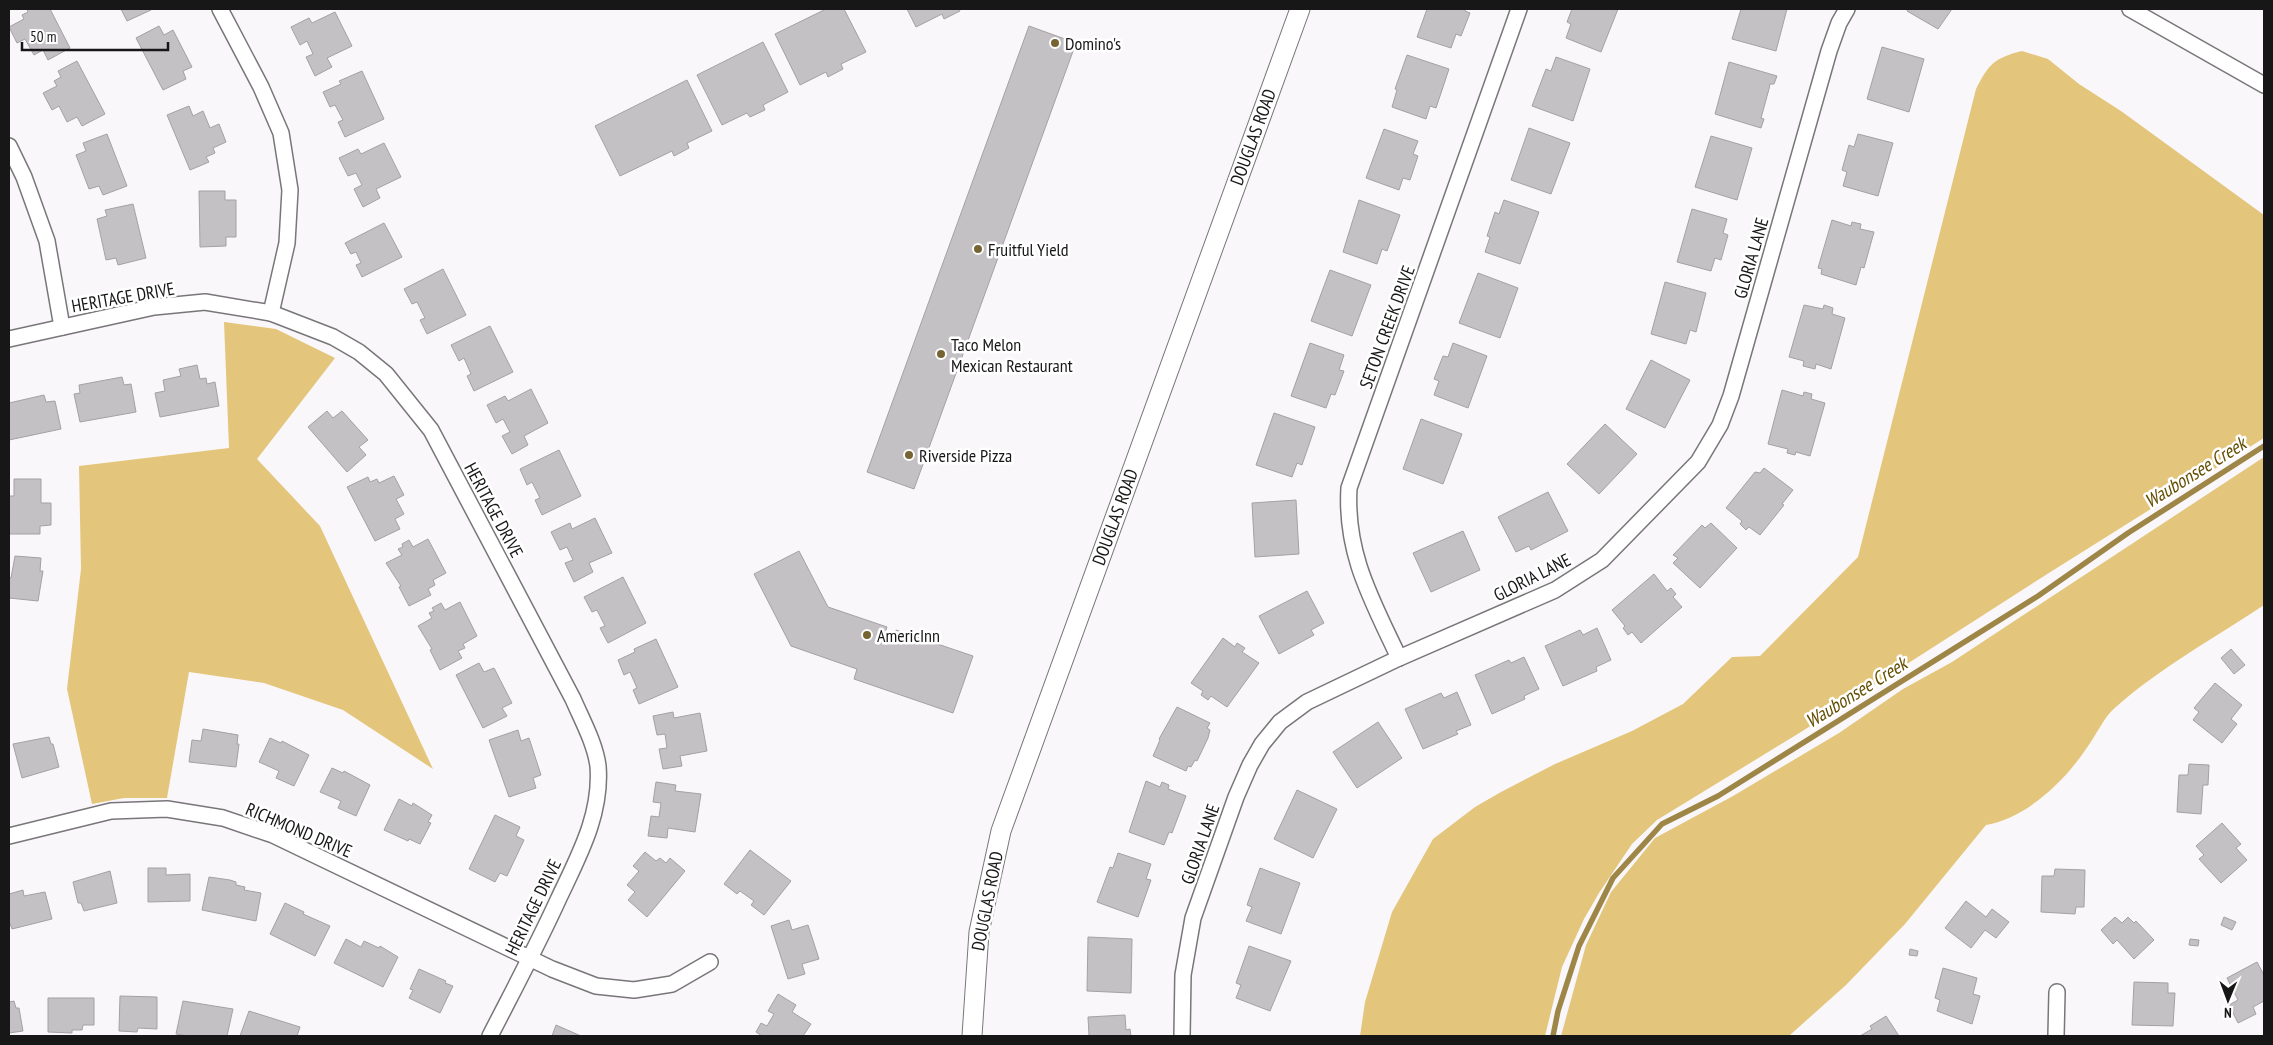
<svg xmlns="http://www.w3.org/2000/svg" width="2273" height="1045" font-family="'PT Sans Narrow',sans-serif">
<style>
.green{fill:#e3c67c}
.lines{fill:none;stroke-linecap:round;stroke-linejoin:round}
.stream{stroke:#9e8646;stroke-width:5.5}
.building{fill:#c4c1c4;stroke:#a4a1a4}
.minor-casing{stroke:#79767a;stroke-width:18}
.tertiary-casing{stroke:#79767a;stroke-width:21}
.minor{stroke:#fff;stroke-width:15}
.tertiary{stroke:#fff;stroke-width:19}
.poi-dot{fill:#766432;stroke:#fff;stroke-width:2}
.labels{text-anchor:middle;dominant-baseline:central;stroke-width:5;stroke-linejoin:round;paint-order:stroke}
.poi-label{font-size:18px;fill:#181718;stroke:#fff;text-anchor:start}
.street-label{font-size:18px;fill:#181718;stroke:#fff}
.water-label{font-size:19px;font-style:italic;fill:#644d00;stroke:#fff}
</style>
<rect width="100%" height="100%" fill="#faf7fb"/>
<g class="green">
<path d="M2022,51L2048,59L2079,84L2121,111L2264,215V438L2052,571L1801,732L1657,820L1632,844L1599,893L1584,919L1562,967L1545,1036H1360L1365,1002L1392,912L1433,839L1475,807L1501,792L1555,764L1632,731L1683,704L1732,657L1760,656L1858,557L1976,89C1989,64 1994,58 2022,51Z"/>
<path d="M224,322L276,329L335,358L257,459L320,526L433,769L343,710L264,683L189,672L167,798H124L92,804L67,689L81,569L79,466L229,448Z"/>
<path d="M2264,457V605C2216,637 2160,668 2117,706C2104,716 2096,736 2086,749C2064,782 2026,818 1986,825L1905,924L1846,985L1790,1035L1561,1036L1586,945L1611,892L1655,838L1733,796L1839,733L1903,689L1952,662Z"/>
</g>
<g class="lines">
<path class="stream" d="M1553,1036L1558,1011L1579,946L1613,878L1662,824L1718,796L2038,596L2128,533L2264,446"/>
</g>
<g class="building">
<path d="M27,9H50L70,48L48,60L43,50L34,55L25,39L17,43L9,27L24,19L22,15L28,12Z"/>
<path d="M121,9H150L151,10L127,21Z"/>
<path d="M826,9H844L866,52L841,64L843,69L828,77L826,72L800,85L775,34Z"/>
<path d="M907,9H959L960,11L944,19L942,14L916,27Z"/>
<path d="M1427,9H1465V11L1470,13L1461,36L1456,34L1451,48L1417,37Z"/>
<path d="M1572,9H1618L1601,52L1566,38L1571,24L1567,22Z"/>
<path d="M1741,9H1787L1776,51L1732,39Z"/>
<path d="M1908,9H1952L1938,29L1907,11Z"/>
<path d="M335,12L352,46L327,58L332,67L315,76L306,57L313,54L307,41L300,45L291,27L309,18L312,23Z"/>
<path d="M159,26L164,35L173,30L192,67L183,71L186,79L163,90L136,38Z"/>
<path d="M1029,26L1076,43L914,489L867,472Z"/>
<path d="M763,42L788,92L763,105L765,110L750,117L747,113L722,125L697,75Z"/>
<path d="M1882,47L1924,59L1909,112L1867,99Z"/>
<path d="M1407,55L1449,69L1436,108L1430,106L1426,119L1392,107L1397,90L1395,89Z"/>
<path d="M1556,57L1590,69L1573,121L1532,106L1546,69L1551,71Z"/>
<path d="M77,61L105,114L82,126L77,117L67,122L59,106L52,110L43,93L57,86L54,81L61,77L58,71Z"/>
<path d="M1729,62L1777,76L1774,84H1770L1769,89L1761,118L1764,119L1761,128L1715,114Z"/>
<path d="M362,71L384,119L345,137L338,122L343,120L335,105L330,107L323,92L341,84L339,81Z"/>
<path d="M687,80L712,131L687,143L689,148L674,156L672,151L620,176L595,126Z"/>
<path d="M189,106L193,116L203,111L210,128L219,124L226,142L213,148L215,153L206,157L209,162L190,170L167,115Z"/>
<path d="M1529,128L1570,143L1551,194L1511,180Z"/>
<path d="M1384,129L1418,141L1413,154L1418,156L1410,180L1403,178L1399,190L1366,178Z"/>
<path d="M107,134L127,186L103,195L99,186L89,189L76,155L86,151L83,143Z"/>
<path d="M1858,134L1893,143L1878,196L1843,186L1847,172L1842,170L1849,145L1854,147Z"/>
<path d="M1711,136L1752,148L1737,200L1695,187Z"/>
<path d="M384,143L401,177L376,189L380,198L363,207L354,189L362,185L356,173L348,176L339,158L358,149L361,154Z"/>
<path d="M199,191H225V200H236V237H226V246L200,247Z"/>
<path d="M1359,200L1400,215L1387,251L1382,249L1377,264L1343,252Z"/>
<path d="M1504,200L1539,212L1520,264L1485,252L1490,237L1487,236L1495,212L1499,214Z"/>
<path d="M133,204L146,258L118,265L116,258L106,260L97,219L107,216L105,210Z"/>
<path d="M1692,209L1727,219L1723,233L1728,235L1721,260L1715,258L1711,271L1677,262Z"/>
<path d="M1832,220L1851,226L1852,222L1861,224L1860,229L1874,232L1864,268L1861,267L1856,285L1821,274L1822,269L1818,268Z"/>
<path d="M384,223L402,257L362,277L356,265L361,263L356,252L351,254L345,243Z"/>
<path d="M443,269L466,315L427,334L420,320L425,318L417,302L412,304L404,289Z"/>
<path d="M1330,270L1371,285L1352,336L1311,321Z"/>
<path d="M1478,273L1518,288L1500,338L1459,323Z"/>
<path d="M1665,282L1706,293L1696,332L1690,330L1686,344L1651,334Z"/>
<path d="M1804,305L1823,309L1824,305L1833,308L1832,314L1845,318L1831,369L1816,364L1815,369L1803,366L1804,361L1789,357Z"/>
<path d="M490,326L513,372L474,391L467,376L471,374L464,358L459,361L451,345Z"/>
<path d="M1310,343L1344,355L1339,370L1344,371L1335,395L1331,394L1326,408L1291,396Z"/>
<path d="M1453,343L1487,356L1468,408L1434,395L1439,381L1434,379L1443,356L1448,357Z"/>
<path d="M1651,360L1690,380L1665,428L1626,409Z"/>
<path d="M197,365L200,379L206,378L207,384L215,382L219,406L160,417L155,393L165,391L163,380L181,376L179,369Z"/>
<path d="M122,377L124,385L131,384L136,412L80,422L74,394L80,393L79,385Z"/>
<path d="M531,389L548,423L524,436L528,445L512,454L502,436L510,432L503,419L496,423L487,405L505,396L508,401Z"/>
<path d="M1782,390L1803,396L1804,392L1812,394L1811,399L1825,403L1810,456L1796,452L1795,455L1787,453L1788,449L1768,444Z"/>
<path d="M44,395L46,402L55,401L61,429L9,440V403Z"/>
<path d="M327,411L333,418L342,411L368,440L359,447L366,455L347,472L308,427Z"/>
<path d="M1274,413L1315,427L1302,465L1297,463L1292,477L1256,465Z"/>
<path d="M1421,419L1462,434L1443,484L1403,469Z"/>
<path d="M1605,424L1637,454L1599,494L1567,464Z"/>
<path d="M559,450L581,496L542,515L535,500L540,498L532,482L527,485L520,469Z"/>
<path d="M1764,468L1793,490L1782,504L1784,505L1760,535L1749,527L1746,530L1740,524L1742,521L1726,508L1755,472L1760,473Z"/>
<path d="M394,476L404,495L396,499L404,514L395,519L400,529L375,541L347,487L368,477L370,482L377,479L379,483Z"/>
<path d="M14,479H41V503H51V525L40,526V534H9V496H14Z"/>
<path d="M1548,492L1568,531L1531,550L1529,546L1516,552L1498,517Z"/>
<path d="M1296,500L1299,554L1255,557L1252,503Z"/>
<path d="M595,518L612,553L589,563L593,572L574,582L565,563L573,560L567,547L560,550L551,532L570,523L572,529Z"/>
<path d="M1711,523L1737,548L1700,588L1673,563L1678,558L1673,555L1702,525L1705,528Z"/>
<path d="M1463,531L1480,570L1431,592L1413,553Z"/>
<path d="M428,539L446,573L433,580L435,585L428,589L431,595L409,606L399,587L401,586L386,563L402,555L398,549L403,547L402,544L409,540L413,547Z"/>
<path d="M799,551L828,607L887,627L885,633L894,636L896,630L973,656L953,713L854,679L857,669L791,646L754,574Z"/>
<path d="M15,556L41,558L40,571H43L38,601L9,598V577L11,578Z"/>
<path d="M1654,574L1667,591L1671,588L1676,594L1673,597L1682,607L1641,643L1632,632L1628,635L1623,628L1625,626L1612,610Z"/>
<path d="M623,577L646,623L608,643L600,628L605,626L597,610L592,612L584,597Z"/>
<path d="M1307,591L1324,623L1311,630L1314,635L1279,654L1259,616Z"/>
<path d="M460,602L477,636L463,644L465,648L458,651L462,658L440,670L430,650L432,649L418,626L432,618L429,613L434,611L432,608L441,603L445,610Z"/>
<path d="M1597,628L1611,660L1596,667L1597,671L1563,686L1545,646L1580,630L1583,635Z"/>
<path d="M1223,638L1235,647L1237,643L1245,648L1242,652L1259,663L1227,707L1211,696L1208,700L1201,695L1203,691L1191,683Z"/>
<path d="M656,639L678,687L639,704L633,690L637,688L630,672L624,675L618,660L635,652L634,649Z"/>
<path d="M2231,649L2245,665L2234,674L2221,658Z"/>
<path d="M1524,657L1539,689L1524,696L1525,699L1492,714L1475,675L1509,660L1511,663Z"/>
<path d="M479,663L484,672L494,668L512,703L502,708L507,716L483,728L456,675Z"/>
<path d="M2215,683L2242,705L2231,719L2237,724L2222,743L2193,720L2199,712L2194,708Z"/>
<path d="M1457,692L1471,725L1456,731L1458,734L1423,749L1405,709L1441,693L1444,698Z"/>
<path d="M1177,707L1210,723L1207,728L1210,730L1208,738L1197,761L1195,760L1191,767L1188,766L1186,771L1153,756L1160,740L1159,739Z"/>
<path d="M673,712L674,718L700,713L707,751L680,756L682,766L663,769L659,749L667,748L665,734L657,735L653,716Z"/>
<path d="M1378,722L1402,758L1357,788L1333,752Z"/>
<path d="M203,729L238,735L237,744H239L236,767L189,762L192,740L201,741Z"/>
<path d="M518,730L521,741L529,738L541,775L533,778L536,788L509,797L489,740Z"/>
<path d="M49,737L51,744H53L59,767L22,778L13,744Z"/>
<path d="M270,738L281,743L282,741L309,755L294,786L276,778L279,771L259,762Z"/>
<path d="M2189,764L2209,765L2208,785H2203L2201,814L2177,812L2179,775H2188Z"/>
<path d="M332,768L343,773L344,771L370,785L356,816L338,808L341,801L320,792Z"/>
<path d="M1146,781L1160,787L1162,782L1169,785L1168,789L1186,796L1172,833L1169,832L1164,845L1129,832Z"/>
<path d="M656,782L676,785L675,791L701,794L695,832L668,828L667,838L648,836L651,816L659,817L661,803L653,802Z"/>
<path d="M1297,790L1337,809L1313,858L1274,839Z"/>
<path d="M399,799L412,806L413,803L432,815L428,822L431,823L420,844L409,839L408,841L384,830Z"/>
<path d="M495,815L520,827L516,836L524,840L507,876L500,873L495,882L469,869Z"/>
<path d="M2222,823L2241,844L2236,848L2247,860L2221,883L2199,859L2204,855L2196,846Z"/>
<path d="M750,850L791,881L764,915L751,905L754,901L740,891L737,894L724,884Z"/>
<path d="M645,852L656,861L660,858L666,863L670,858L685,871L647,917L628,900L635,892L627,885L639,871L633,866Z"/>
<path d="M1118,853L1151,864L1146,879L1151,880L1138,917L1097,902L1110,867L1113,868Z"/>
<path d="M148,868H166V875L190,874V901L148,902Z"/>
<path d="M1260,868L1300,883L1281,934L1246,921L1252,907L1247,905Z"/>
<path d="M2055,869L2085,870L2084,907H2076L2075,914L2041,912L2042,876H2054Z"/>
<path d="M110,871L117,903L84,911L81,903H78L73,882Z"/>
<path d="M209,877L230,880L236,882V885L245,887L244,890L261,893L256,921L202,910Z"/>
<path d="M23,890L24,896L45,892L52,919L12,929L9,921V894Z"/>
<path d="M1966,901L1986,917L1992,909L2009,922L1996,938L1985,930L1971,948L1945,928Z"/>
<path d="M285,903L304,912L303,914L330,926L315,956L270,934Z"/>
<path d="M2115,917L2122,923L2128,917L2134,923L2136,921L2154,940L2134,959L2117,940L2113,944L2101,930Z"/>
<path d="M2224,917L2236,922L2232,930L2221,925Z"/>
<path d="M789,920L792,930L808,925L819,959L802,964L805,974L788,979L771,926Z"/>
<path d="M1088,937L1132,939L1131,993L1087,991Z"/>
<path d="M346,939L361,947L364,941L379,948L380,946L398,957L383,987L334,963Z"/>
<path d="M2190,939L2199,940L2198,946L2189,945Z"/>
<path d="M1249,946L1291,961L1270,1011L1236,998L1241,985L1236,983Z"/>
<path d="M1910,949L1918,951L1917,956L1909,955Z"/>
<path d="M2257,962L2264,975V1001L2253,1007L2256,1014L2238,1023L2229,1005L2238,1000L2227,978Z"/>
<path d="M1943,968L1977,978L1973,994L1980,996L1972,1024L1937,1011L1940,1000L1935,998Z"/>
<path d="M419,969L446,981L445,983L453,986L440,1013L409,998L413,990L410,989Z"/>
<path d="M2134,982L2168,983V993H2175L2173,1026L2132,1025Z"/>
<path d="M778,994L796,1005L792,1012L811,1024L803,1036H762L756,1032L761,1023L767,1026L774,1014L768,1011Z"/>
<path d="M120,996L157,997V1029L138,1028L137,1032L119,1031Z"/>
<path d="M48,998H94V1025H83L82,1030H72V1033L48,1032Z"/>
<path d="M14,1001L16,1008H19L23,1031L9,1033V1002Z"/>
<path d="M183,1001L233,1009L227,1036H188L176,1034Z"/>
<path d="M249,1011L300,1027L297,1036H240Z"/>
<path d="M1125,1015L1126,1030L1130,1029L1131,1036H1087L1089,1035L1088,1017Z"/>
<path d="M1886,1016L1899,1036H1860L1872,1029L1870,1026Z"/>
<path d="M556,1025L581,1036H552Z"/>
</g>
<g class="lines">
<g class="minor-casing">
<g id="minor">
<path d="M220,9L261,87L281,133L290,190L287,243L271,313"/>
<path d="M2130,9L2264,85"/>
<path d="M9,146L24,177L47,241L62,327"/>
<path d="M9,339L154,307L205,302L271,313L333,337L359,352L386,374L431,430L573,699C582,720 595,743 598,766C602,815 578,857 558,900C537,946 513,991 490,1036"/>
<path d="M1399,658C1372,600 1345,554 1349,488L1519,9"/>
<path d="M9,836L111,811L167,809L223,818L273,835L552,969L596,986L634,990L672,984L710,962"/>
<path d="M1182,1036L1183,975L1193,918L1236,797L1250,765L1262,744L1280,722L1307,702L1399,658L1555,590L1602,560L1698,462L1720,425L1731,396L1829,51L1839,23L1847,9"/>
<path d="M2056,1036L2057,992"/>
</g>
</g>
<g class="tertiary-casing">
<path id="tertiary" d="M972,1036L979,932L1001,831L1300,9"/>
</g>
<use href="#minor" class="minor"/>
<use href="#tertiary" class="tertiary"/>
</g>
<g class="poi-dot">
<circle cx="1055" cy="43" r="5"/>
<circle cx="978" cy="249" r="5"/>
<circle cx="941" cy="354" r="5"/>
<circle cx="909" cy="455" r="5"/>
<circle cx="867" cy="635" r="5"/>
</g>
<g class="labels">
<g class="poi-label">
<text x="1065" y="43">Domino's</text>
<text x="988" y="249">Fruitful Yield</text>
<text x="951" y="344">Taco Melon<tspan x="951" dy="21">Mexican Restaurant</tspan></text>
<text x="919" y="455">Riverside Pizza</text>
<text x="877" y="635">AmericInn</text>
</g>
<g class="street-label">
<text transform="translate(1253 137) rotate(-70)">DOUGLAS ROAD</text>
<text transform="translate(1751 258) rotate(-74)">GLORIA LANE</text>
<text transform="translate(123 297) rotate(-10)">HERITAGE DRIVE</text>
<text transform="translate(1387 327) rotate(-70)">SETON CREEK DRIVE</text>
<text transform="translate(494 510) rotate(62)">HERITAGE DRIVE</text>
<text transform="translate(1115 517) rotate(-70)">DOUGLAS ROAD</text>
<text transform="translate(1532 577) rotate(-27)">GLORIA LANE</text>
<text transform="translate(299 830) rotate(23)">RICHMOND DRIVE</text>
<text transform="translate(1200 844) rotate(-71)">GLORIA LANE</text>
<text transform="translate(987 901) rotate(-79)">DOUGLAS ROAD</text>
<text transform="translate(533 907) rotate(-64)">HERITAGE DRIVE</text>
</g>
<g class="water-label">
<text transform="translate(2195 472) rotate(-32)">Waubonsee Creek</text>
<text transform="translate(1856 692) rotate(-32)">Waubonsee Creek</text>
</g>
</g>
<rect width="2273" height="1045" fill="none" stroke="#181718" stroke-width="20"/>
<g transform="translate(2228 1000) rotate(181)" stroke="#ffffff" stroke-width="4" paint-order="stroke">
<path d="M0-4L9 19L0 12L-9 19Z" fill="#181718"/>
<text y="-8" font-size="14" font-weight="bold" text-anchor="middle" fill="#181718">N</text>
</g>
<path d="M22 42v8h146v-8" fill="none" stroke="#181718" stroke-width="2.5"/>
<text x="30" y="42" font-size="15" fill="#181718" stroke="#ffffff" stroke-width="4" paint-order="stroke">50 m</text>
</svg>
